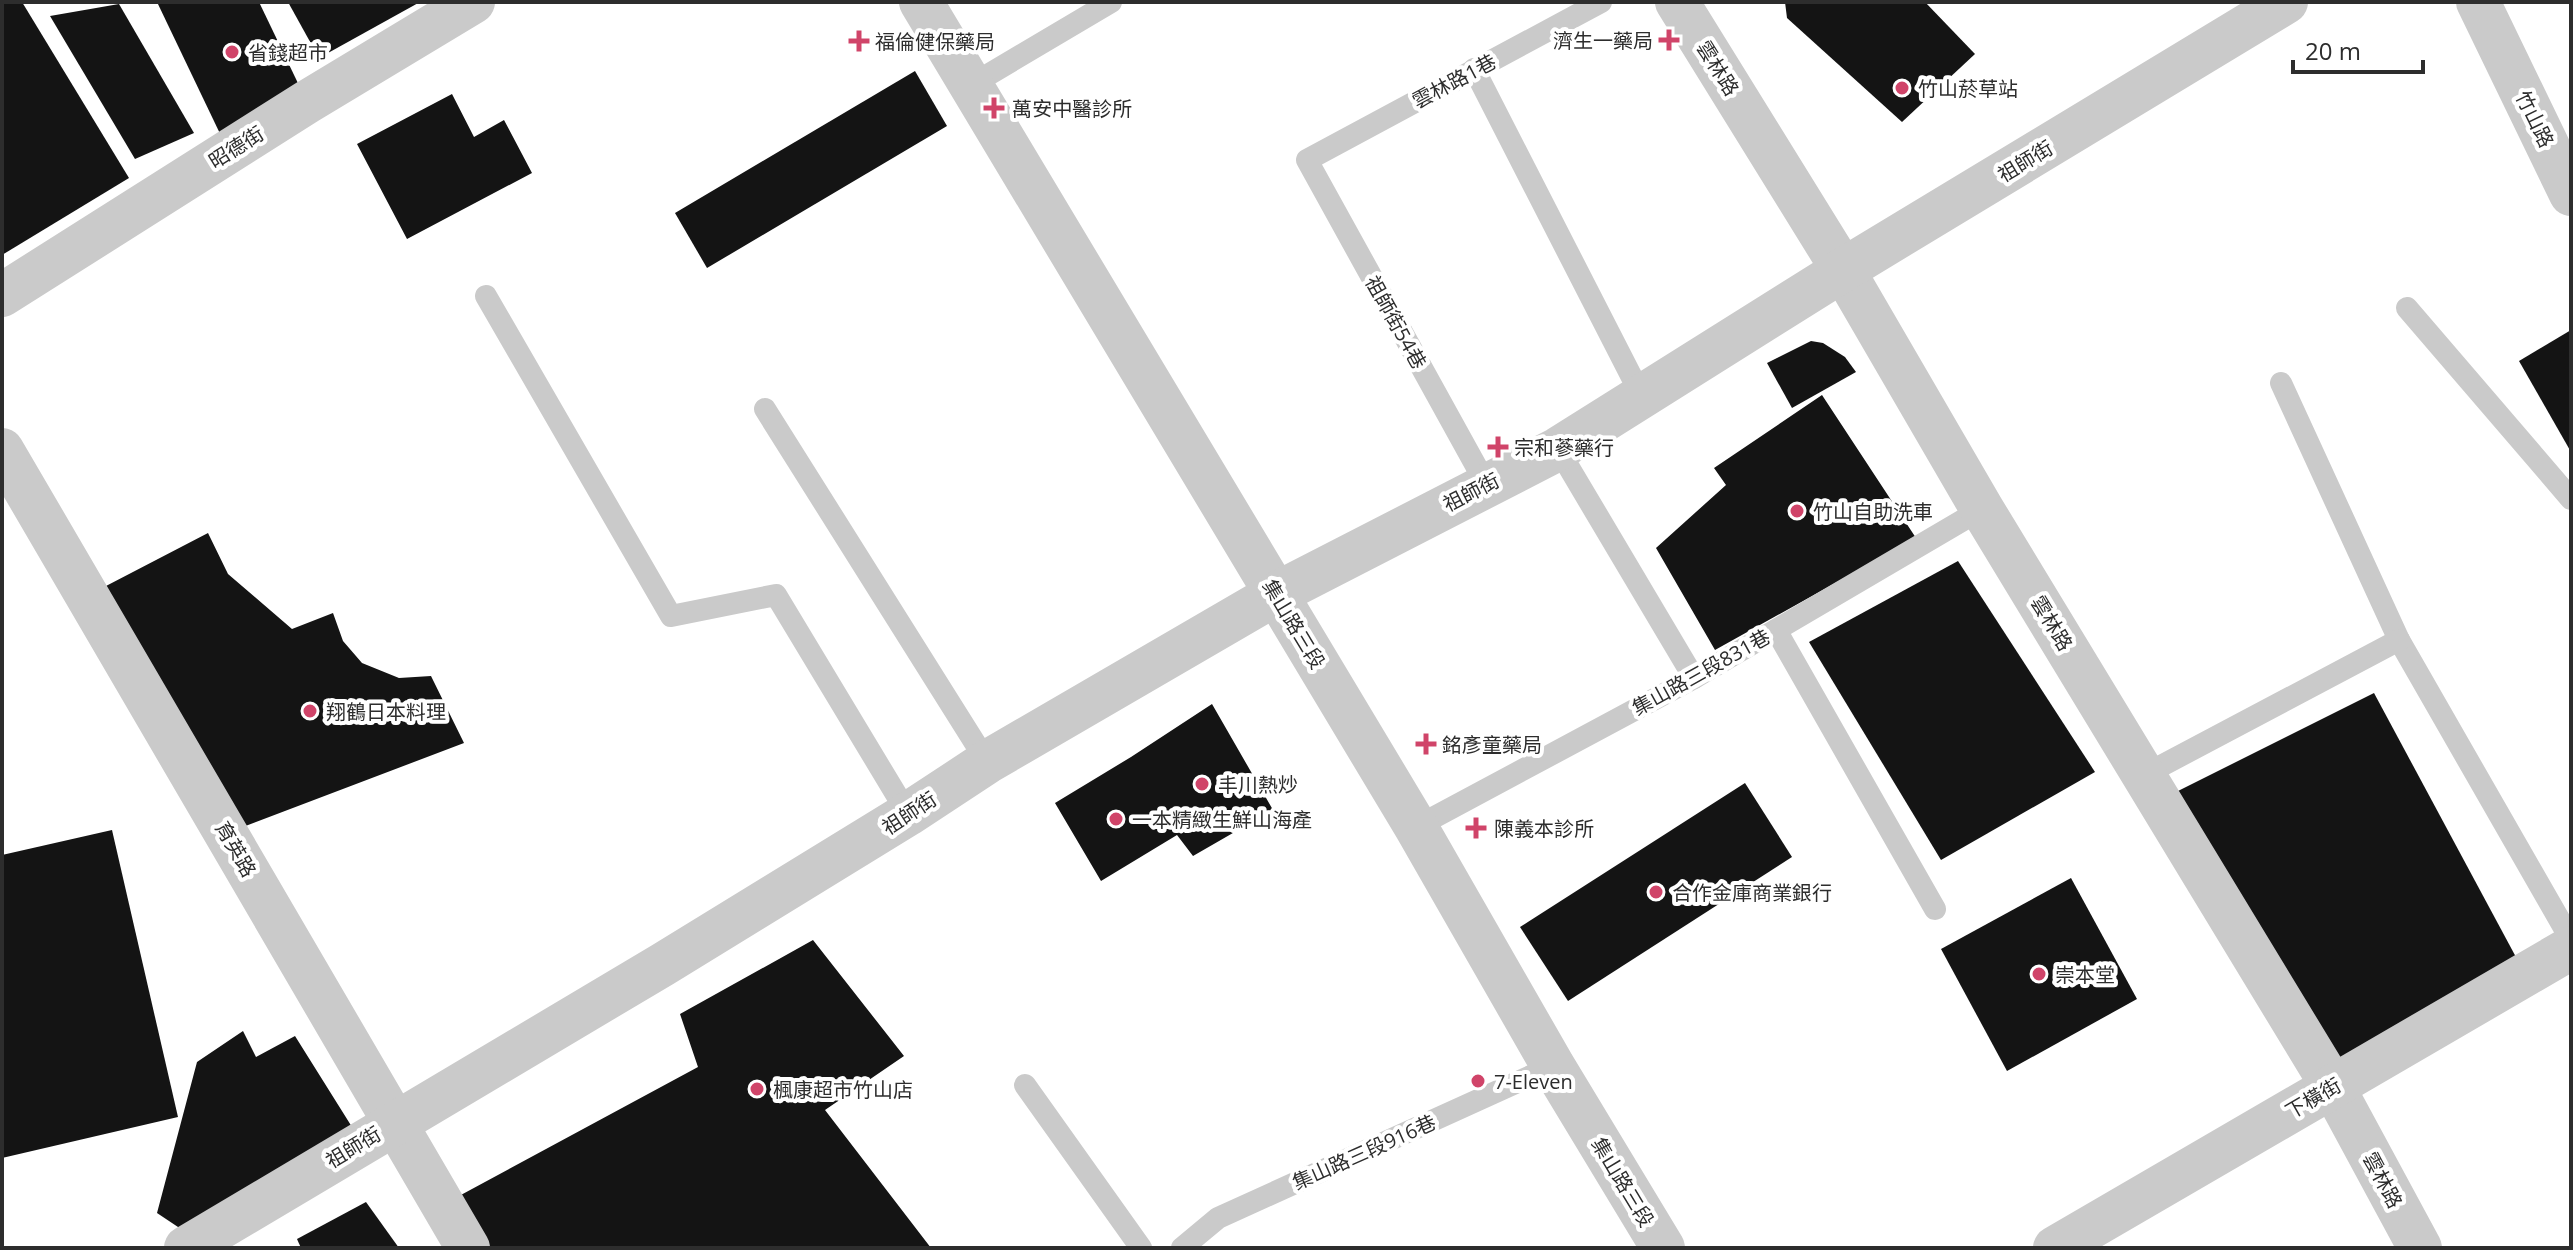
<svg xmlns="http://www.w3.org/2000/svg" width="2573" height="1250" font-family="'Open Sans','Noto Sans TC',sans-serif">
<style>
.building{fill:#141414}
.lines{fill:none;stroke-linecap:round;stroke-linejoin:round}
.service{stroke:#cacaca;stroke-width:22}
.minor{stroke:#cacaca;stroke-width:44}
.poi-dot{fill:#d04469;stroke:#fff;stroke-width:3}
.labels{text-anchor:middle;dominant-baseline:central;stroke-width:8;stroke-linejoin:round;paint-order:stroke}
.poi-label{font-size:20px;fill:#2d2d2d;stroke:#fff;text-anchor:start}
.street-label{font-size:20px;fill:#2d2d2d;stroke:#fff}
</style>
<rect width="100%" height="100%" fill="#fff"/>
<g class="building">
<path d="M2,2H22L129,178L2,255Z"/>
<path d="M157,2H259L307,102L224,142Z"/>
<path d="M288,2H420L319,58Z"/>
<path d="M1785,2H1925L1975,54L1902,122L1787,18Z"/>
<path d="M119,4L194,133L135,159L50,16Z"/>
<path d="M915,71L947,126L707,268L675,213Z"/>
<path d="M452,94L474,137L504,120L532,173L407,239L357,144Z"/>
<path d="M2571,330V452L2519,361Z"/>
<path d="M1811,341L1823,343L1845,357L1856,372L1792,408L1767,363Z"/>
<path d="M1822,395L1916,538L1715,650L1656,548L1726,485L1714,468Z"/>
<path d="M208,533L228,574L292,629L333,613L343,641L362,663L399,678L431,676L464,743L235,830L106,586Z"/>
<path d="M1958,561L2095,772L1941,860L1809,642Z"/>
<path d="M2374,693L2517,959L2340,1068L2172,794Z"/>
<path d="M1212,704L1273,810L1193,856L1177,835L1101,881L1055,803L1131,757Z"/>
<path d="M1745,783L1792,857L1568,1001L1520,927Z"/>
<path d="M112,830L178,1117L2,1158V855Z"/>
<path d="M2071,878L2137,999L2007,1071L1941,949Z"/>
<path d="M813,940L904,1056L825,1110L931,1248H488L459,1196L698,1067L680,1014Z"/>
<path d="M243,1031L256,1057L295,1036L352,1127L193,1237L157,1213L197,1062Z"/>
<path d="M366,1202L399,1248H301L297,1239Z"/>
</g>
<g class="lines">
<g class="service">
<path d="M1474,69L1642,397"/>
<path d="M971,85L1111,2"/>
<path d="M486,296L671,616L776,595L908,814"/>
<path d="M2407,308L2571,499"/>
<path d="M2281,383L2399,640L2571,940"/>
<path d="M765,409L987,762"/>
<path d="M1558,449L1694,678"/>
<path d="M1486,484L1307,160L1601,2"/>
<path d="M1776,630L1935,909"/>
<path d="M2144,775L2399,640"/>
<path d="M1416,827L1694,678L1982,509"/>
<path d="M1025,1085L1141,1248"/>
<path d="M1182,1248L1218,1218L1553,1066"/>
</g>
<g class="minor">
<path d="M921,2L1416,827L1553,1066L1663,1248"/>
<path d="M1677,2L1843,270L1982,509L2333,1087L2420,1248"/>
<path d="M2478,2L2571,194"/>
<path d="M2,295L307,102L473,2"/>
<path d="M2,450L468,1248"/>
<path d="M186,1248L662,965L908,814L987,762L1276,594L1558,449L1843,270L2286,2"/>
<path d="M2055,1248L2571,948"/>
</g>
</g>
<g class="poi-dot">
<path d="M1665 28h8v8h8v8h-8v8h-8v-8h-8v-8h8z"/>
<path d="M855 29h8v8h8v8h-8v8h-8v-8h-8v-8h8z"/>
<circle cx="232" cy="52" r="8"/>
<circle cx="1902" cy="88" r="8"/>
<path d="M990 96h8v8h8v8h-8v8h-8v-8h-8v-8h8z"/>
<path d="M1494 435h8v8h8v8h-8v8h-8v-8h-8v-8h8z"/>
<circle cx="1797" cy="511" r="8"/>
<circle cx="310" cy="711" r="8"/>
<path d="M1422 732h8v8h8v8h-8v8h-8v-8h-8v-8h8z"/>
<circle cx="1202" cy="784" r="8"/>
<circle cx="1116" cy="819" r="8"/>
<path d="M1472 816h8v8h8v8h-8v8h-8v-8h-8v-8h8z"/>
<circle cx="1656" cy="892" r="8"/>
<circle cx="2039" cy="974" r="8"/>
<circle cx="1478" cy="1081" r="8"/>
<circle cx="757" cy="1089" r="8"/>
</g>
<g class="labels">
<g class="poi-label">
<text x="1653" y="40" text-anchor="end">濟生一藥局</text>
<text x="875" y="41">福倫健保藥局</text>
<text x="248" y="52">省錢超市</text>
<text x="1918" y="88">竹山菸草站</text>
<text x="1012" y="108">萬安中醫診所</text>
<text x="1514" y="447">宗和蔘藥行</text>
<text x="1813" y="511">竹山自助洗車</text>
<text x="326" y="711">翔鶴日本料理</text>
<text x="1442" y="744">銘彥童藥局</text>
<text x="1218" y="784">丰川熱炒</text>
<text x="1132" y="819">一本精緻生鮮山海產</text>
<text x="1494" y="828">陳義本診所</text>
<text x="1672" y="892">合作金庫商業銀行</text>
<text x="2055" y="974">崇本堂</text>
<text x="1494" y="1081">7-Eleven</text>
<text x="773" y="1089">楓康超市竹山店</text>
</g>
<g class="street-label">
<text transform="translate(1718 68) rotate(58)">雲林路</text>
<text transform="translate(1454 81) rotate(-28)">雲林路1巷</text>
<text transform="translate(2535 119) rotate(64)">竹山路</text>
<text transform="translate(236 147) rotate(-32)">昭德街</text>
<text transform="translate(2025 161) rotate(-31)">祖師街</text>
<text transform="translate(1396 322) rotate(61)">祖師街54巷</text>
<text transform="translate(1471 492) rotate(-27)">祖師街</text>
<text transform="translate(2052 623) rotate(59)">雲林路</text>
<text transform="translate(1294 624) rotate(59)">集山路三段</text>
<text transform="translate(1701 672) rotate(-29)">集山路三段831巷</text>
<text transform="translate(909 813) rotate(-33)">祖師街</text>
<text transform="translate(236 849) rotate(60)">育英路</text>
<text transform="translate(2313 1098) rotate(-30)">下橫街</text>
<text transform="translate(353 1147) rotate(-31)">祖師街</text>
<text transform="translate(1364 1152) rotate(-24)">集山路三段916巷</text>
<text transform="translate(2383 1180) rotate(62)">雲林路</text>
<text transform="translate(1623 1182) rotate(59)">集山路三段</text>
</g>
</g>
<rect width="2573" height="1250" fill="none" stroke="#2d2d2d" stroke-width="8"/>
<path d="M2293 60v12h130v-12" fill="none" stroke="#2d2d2d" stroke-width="4"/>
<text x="2305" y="60" font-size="24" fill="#2d2d2d" stroke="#ffffff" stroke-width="6" paint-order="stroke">20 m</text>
</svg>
